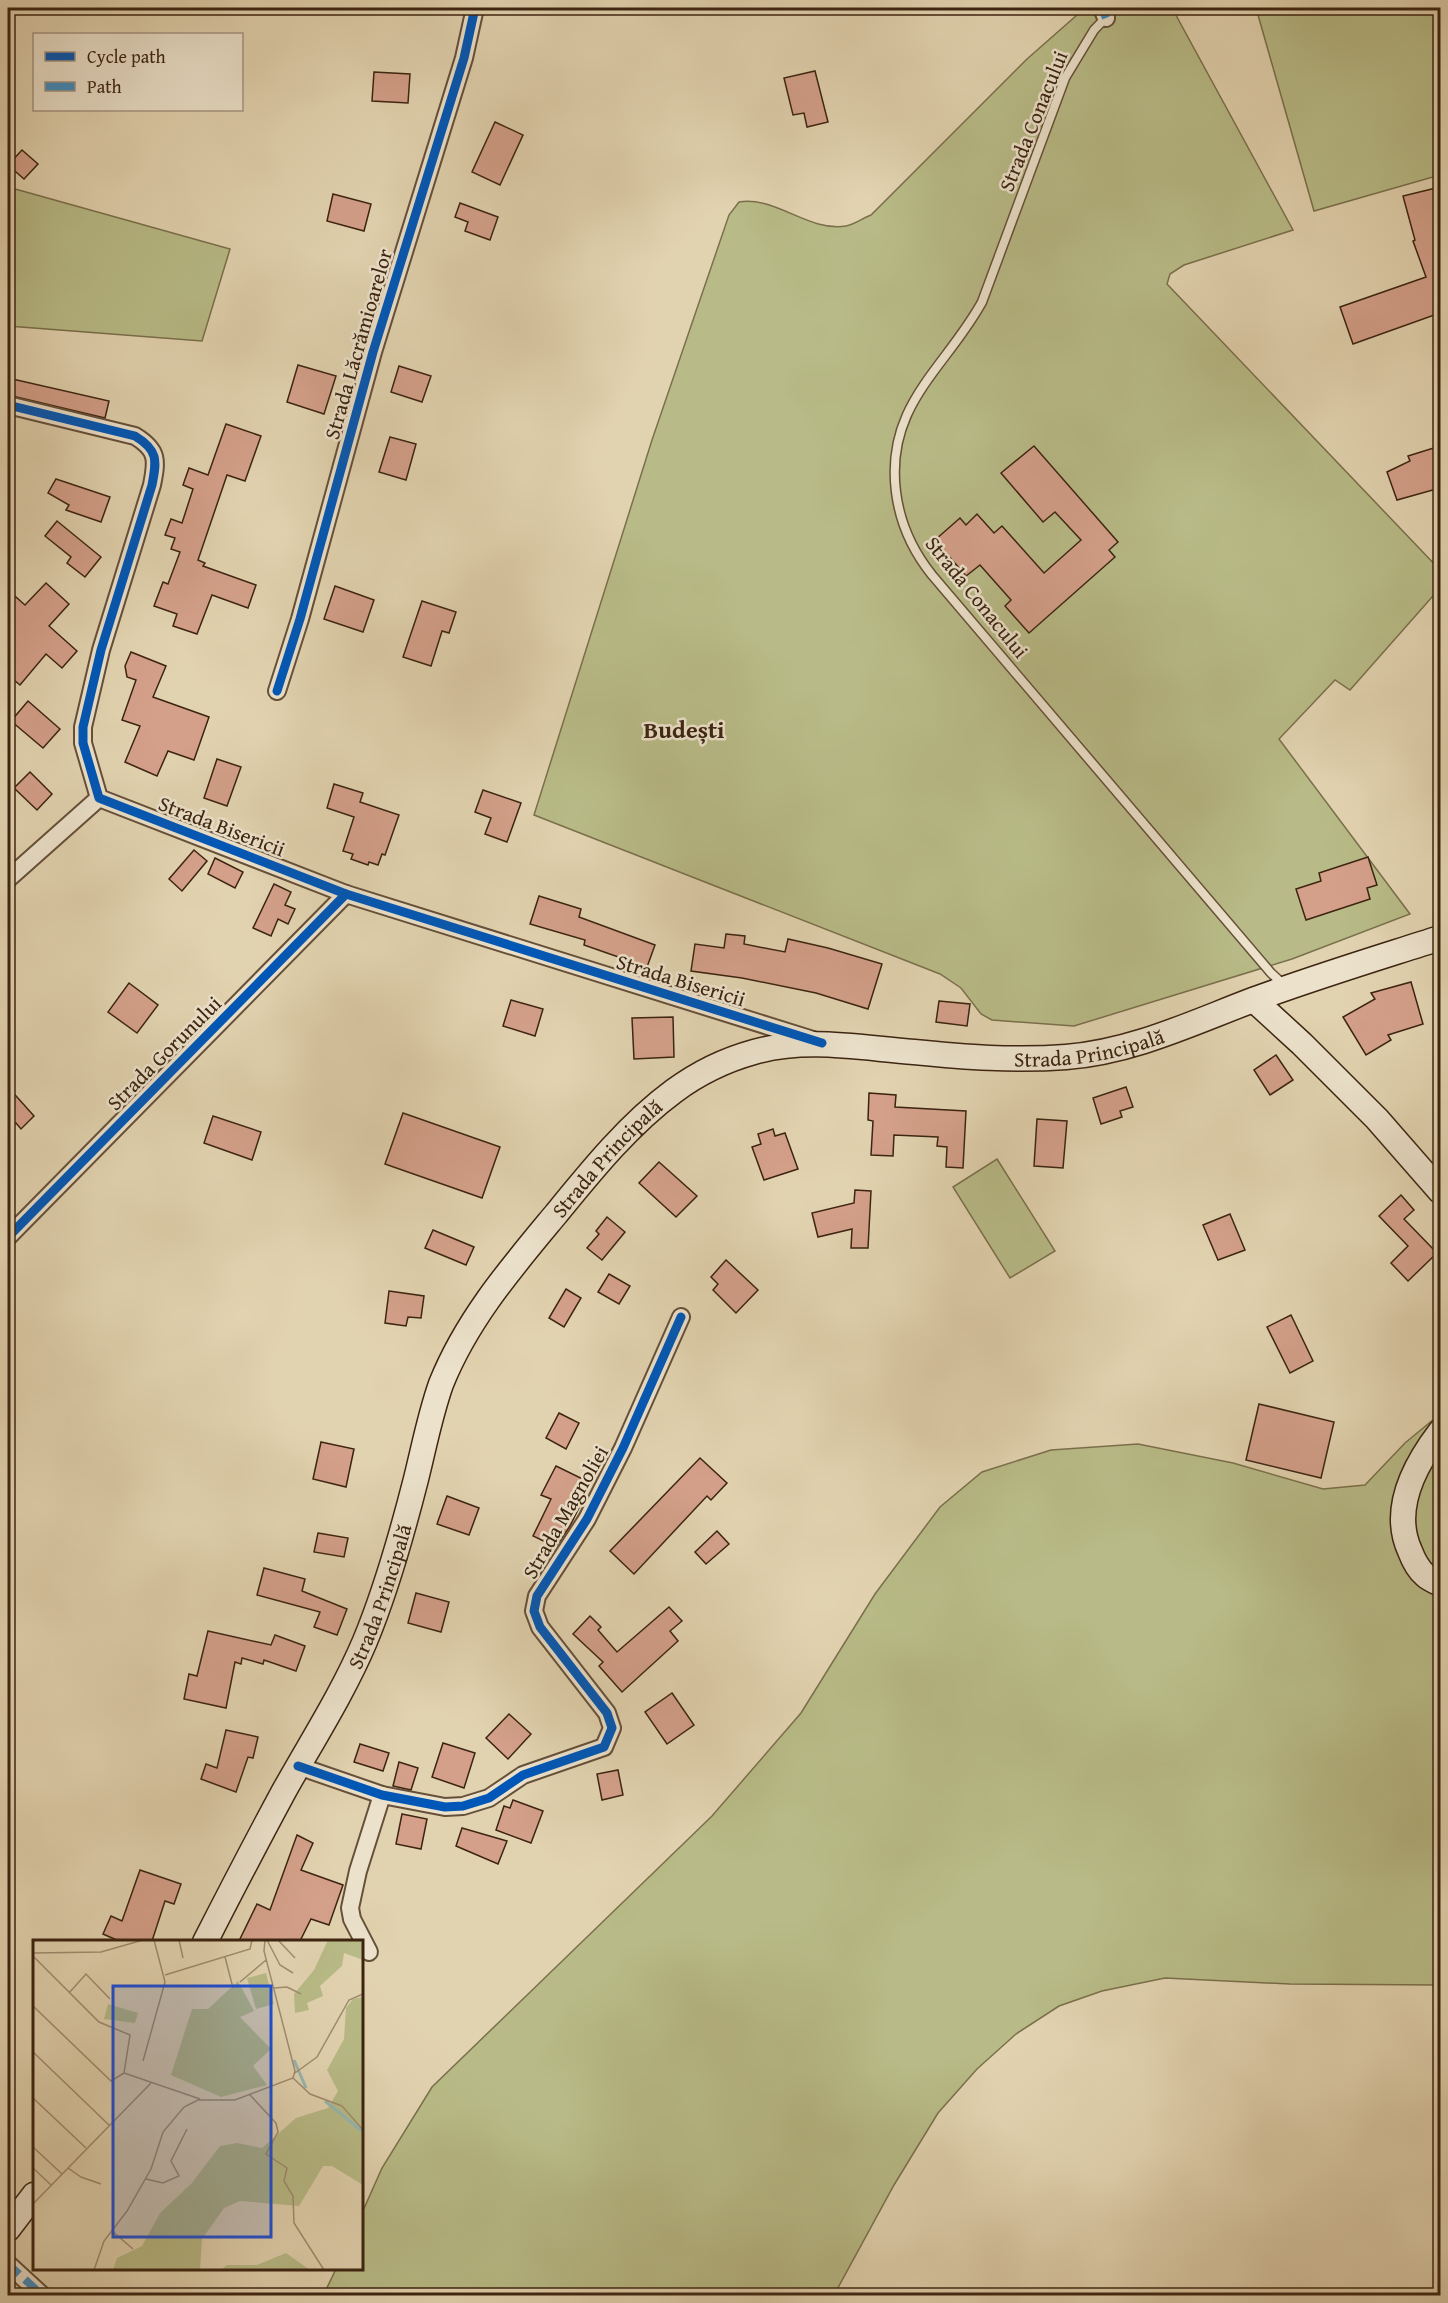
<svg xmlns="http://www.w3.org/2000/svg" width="1448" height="2303" font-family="'Gentium Book Plus',serif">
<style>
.green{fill:#b8bb87;stroke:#7a704c;stroke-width:1.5}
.building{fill:#d4a08a;stroke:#3c2411;stroke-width:1.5}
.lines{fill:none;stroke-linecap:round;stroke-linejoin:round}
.lane-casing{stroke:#665039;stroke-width:11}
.street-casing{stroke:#665039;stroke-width:20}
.secondary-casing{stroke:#3c2411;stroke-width:27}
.lane{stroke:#ece2cc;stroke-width:8}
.street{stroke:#ece2cc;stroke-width:16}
.secondary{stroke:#ece2cc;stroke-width:24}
.quiet{stroke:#3e8ec7;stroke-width:8;stroke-dasharray:15 8;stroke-linecap:butt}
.cycleway-casing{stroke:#ece2cc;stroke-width:13}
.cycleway{stroke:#0057b8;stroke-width:9}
.labels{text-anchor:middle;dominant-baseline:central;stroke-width:5;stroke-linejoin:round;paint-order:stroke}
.street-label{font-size:21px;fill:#3c2411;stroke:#ece2cc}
.quarter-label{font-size:24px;font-weight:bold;fill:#3c2411;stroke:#ece2cc}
.inset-river{fill:none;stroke:#96b7b2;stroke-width:3}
.inset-road{fill:none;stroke:#a08d70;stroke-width:1.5}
.view{fill:#1d4ed8;fill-opacity:0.15;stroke:#1d4ed8;stroke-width:3}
.inset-edge{fill:none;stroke:#3c2411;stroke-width:3}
</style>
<rect width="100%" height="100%" fill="#e2d3b0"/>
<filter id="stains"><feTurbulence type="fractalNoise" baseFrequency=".00333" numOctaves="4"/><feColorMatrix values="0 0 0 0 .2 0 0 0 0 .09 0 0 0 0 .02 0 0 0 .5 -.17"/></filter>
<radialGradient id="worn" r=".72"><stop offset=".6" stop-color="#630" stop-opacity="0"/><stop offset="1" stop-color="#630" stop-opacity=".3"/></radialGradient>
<g class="green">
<path d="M1085,8H1172L1293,230L1184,265L1170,274L1167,284L1440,570V588L1350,690L1335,680L1279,739L1410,914L1292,959L1074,1026L992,1020L981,1014L961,988L940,974L534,815L652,440L729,215L739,202C776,196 808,232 846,226C854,225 863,218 871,215L1027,59Z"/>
<path d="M1256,8H1437L1440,21V175L1314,211Z"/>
<path d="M8,187L230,249L202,341L8,326Z"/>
<path d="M997,1159L1055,1251L1010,1278L953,1187Z"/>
<path d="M1440,1414V1985L1290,1984L1165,1978L1102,1991L1059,2006L1016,2034L977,2069L938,2113L894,2185L834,2295L323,2296L336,2269L362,2268V2213L382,2168L432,2087L712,1816L801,1713L875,1594L940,1507L982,1472L1051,1450L1138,1444L1233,1463L1323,1489L1365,1485L1405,1443Z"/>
</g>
<g class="building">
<path d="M815,71L828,122L807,127L804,113L793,115L784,78Z"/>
<path d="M374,72L410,74L408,103L372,101Z"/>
<path d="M495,122L523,135L500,185L472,172Z"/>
<path d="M22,150L38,164L24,179L8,165Z"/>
<path d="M1440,187V313L1353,344L1340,307L1426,277L1413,241L1415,240L1403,196Z"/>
<path d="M333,194L371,204L364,231L327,221Z"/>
<path d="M460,203L498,217L490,240L465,231L468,222L455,217Z"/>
<path d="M298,365L336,376L324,414L287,402Z"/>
<path d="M399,366L431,376L422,402L391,392Z"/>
<path d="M8,378L109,401L105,418L8,395Z"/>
<path d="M226,424L261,436L245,481L227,475L198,560L205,563L203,566L256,585L248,608L212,595L197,634L173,626L177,614L154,606L163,582L168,584L180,552L171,549L175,538L165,535L171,519L182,523L193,489L183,485L189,468L208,475Z"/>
<path d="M390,437L416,444L406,480L379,472Z"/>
<path d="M1034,446L1118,542L1109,550L1115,557L1029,633L1005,606L1011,600L980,565L966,576L935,540L960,518L966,525L977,514L994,533L1002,526L1044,573L1081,540L1055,512L1043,522L1001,473Z"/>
<path d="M1440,446V488L1397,500L1387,472L1410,461L1408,456Z"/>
<path d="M56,479L110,497L101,522L66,510L69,505L48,493Z"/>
<path d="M57,521L101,557L85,577L67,563L71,557L45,536Z"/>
<path d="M46,583L69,604L49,626L77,651L62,668L46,654L20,685L8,675V649L14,642L8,636V590L25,605Z"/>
<path d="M335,586L374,600L363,632L324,619Z"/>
<path d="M422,601L456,612L449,633L442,631L431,666L403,657Z"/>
<path d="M131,652L166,666L153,697L209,717L194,760L168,751L157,776L125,762L140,726L122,720L136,680L127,677L125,666Z"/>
<path d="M28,701L60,729L43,748L11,721Z"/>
<path d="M217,759L241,767L227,806L204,798Z"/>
<path d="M30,772L52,794L37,810L14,788Z"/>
<path d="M334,784L363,793L360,802L399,815L385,855L382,854L378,865L369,862L368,865L351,859L353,854L343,851L354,817L327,808Z"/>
<path d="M483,790L521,803L507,842L485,834L491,818L475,812Z"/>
<path d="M194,850L207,861L182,891L169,879Z"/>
<path d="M1368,857L1377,885L1367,888L1370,899L1306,920L1296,889L1321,881L1319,873Z"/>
<path d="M215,858L243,872L235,888L208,874Z"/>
<path d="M274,884L291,892L285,905L295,909L288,924L278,919L271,936L253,928Z"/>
<path d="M539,896L581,909L579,917L655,945L647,967L584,945L585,940L530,924Z"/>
<path d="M726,934L745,936L744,944L785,952L788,939L828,948L882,964L868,1009L816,993L742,978L691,971L695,944L724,948Z"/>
<path d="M1411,982L1423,1024L1388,1035L1391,1040L1366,1055L1343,1017L1375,999L1371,993Z"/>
<path d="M129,983L158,1005L137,1033L108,1012Z"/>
<path d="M511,1000L543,1009L535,1036L503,1026Z"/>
<path d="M939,1001L970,1004L967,1026L936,1022Z"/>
<path d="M673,1017L674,1057L634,1059L632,1018Z"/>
<path d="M1276,1055L1293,1080L1270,1095L1254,1070Z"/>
<path d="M8,1087L34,1116L21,1129L16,1123L8,1130Z"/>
<path d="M1126,1087L1133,1107L1120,1111L1122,1117L1101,1124L1093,1098Z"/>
<path d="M869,1093L896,1095L895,1107L966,1111L963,1168L946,1167L947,1147L937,1146L938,1137L894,1135L893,1156L871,1155L873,1121L868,1120Z"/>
<path d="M403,1113L500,1147L482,1198L385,1164Z"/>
<path d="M213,1116L261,1132L252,1160L204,1143Z"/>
<path d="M1037,1119L1067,1121L1063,1168L1034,1166Z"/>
<path d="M773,1129L775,1136L785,1133L798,1169L764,1180L752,1147L761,1144L758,1134Z"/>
<path d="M659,1162L697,1196L676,1217L639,1183Z"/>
<path d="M855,1190L871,1191L868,1248H851L852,1229L818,1237L812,1213L854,1203Z"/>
<path d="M1401,1195L1414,1210L1404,1219L1437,1253L1408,1281L1391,1263L1408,1246L1379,1216Z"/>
<path d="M1230,1214L1245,1250L1218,1260L1203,1225Z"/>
<path d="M607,1217L625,1232L602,1260L587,1248L599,1234L596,1231Z"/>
<path d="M433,1230L474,1247L466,1265L425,1248Z"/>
<path d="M726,1260L758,1290L736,1313L713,1290L718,1284L711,1277Z"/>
<path d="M609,1274L630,1286L619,1304L598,1292Z"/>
<path d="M566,1289L581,1298L564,1327L549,1318Z"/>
<path d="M389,1291L424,1296L421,1318L408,1317L406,1326L385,1323Z"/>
<path d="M1291,1315L1313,1361L1290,1373L1267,1327Z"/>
<path d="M1259,1404L1334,1422L1321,1478L1246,1460Z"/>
<path d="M559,1413L579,1423L566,1449L546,1438Z"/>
<path d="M321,1442L354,1449L346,1487L313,1479Z"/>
<path d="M700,1458L727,1483L711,1500L707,1496L634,1574L610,1551Z"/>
<path d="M556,1466L591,1483L570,1526L556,1547L533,1536L551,1499L541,1495Z"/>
<path d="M447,1496L479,1508L469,1535L437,1524Z"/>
<path d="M717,1531L729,1544L706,1564L695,1552Z"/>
<path d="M318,1533L348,1538L344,1557L314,1552Z"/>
<path d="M264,1568L305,1579L302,1591L347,1609L337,1635L314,1627L320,1612L257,1595Z"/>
<path d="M416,1593L449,1602L441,1632L408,1623Z"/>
<path d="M669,1607L682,1621L670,1631L678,1641L622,1692L599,1666L603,1662L573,1634L590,1616L601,1627L598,1630L617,1652Z"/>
<path d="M208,1631L271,1645L275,1635L305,1646L296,1671L264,1660L263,1664L242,1658L241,1664L235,1662L226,1708L184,1699L189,1674L197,1676Z"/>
<path d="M672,1693L694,1725L667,1744L645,1712Z"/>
<path d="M509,1714L531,1734L508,1759L486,1738Z"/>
<path d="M226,1730L258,1737L253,1758L248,1757L236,1792L201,1779L206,1764L217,1768Z"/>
<path d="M443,1743L475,1753L464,1788L432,1777Z"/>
<path d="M360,1744L389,1753L383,1771L354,1762Z"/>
<path d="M399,1762L418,1768L411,1790L393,1786Z"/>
<path d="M618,1770L623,1795L602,1800L597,1774Z"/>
<path d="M513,1800L543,1811L531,1843L496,1830L504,1806L510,1808Z"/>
<path d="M402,1814L427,1819L421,1849L396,1844Z"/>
<path d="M462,1828L507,1841L498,1864L456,1846Z"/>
<path d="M297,1835L313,1843L301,1870L343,1885L329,1925L311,1919L300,1941H239L257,1904L270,1910Z"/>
<path d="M140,1870L181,1884L174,1904L165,1901L152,1941H119L103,1934L111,1916L122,1921Z"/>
</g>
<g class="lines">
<g class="lane-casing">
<path id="lane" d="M1115,8L1094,30L1065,78L982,302C945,369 885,405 896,492C900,524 912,550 932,575L1271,973L1285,986"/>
</g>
<g class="street-casing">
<g id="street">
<path d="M1102,8L1106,18"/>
<path d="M8,405L135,436C158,450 157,460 152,485L101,650L83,727V743L99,798L346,894L813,1040"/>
<path d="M277,691L300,619L373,352L464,58L475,8"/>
<path d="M8,879L99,798"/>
<path d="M8,1237L346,894"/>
<path d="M298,1766L382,1795L445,1807L463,1806L489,1798L523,1775L604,1747L612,1728L607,1713L540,1627L534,1611L537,1596L587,1519L623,1448L681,1317"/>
<path d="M369,1952L352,1919L350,1908L358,1871L382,1795"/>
<path d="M8,2264L43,2296"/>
</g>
</g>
<g class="secondary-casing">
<g id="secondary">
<path d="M1254,1000L1302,1044L1377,1119L1440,1191"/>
<path d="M1440,1432C1414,1466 1391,1510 1410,1551C1413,1559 1418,1569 1425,1575C1429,1579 1435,1581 1440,1584"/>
<path id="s1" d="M205,1942C231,1891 257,1841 284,1791C312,1741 343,1693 365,1641C387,1588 402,1534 416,1479C424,1447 430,1415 441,1384C467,1319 512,1267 556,1214C591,1171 629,1124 674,1091C697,1074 725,1060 754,1052C807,1037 860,1048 914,1052C964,1057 1015,1061 1066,1057C1132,1052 1192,1023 1253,1000C1315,977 1378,958 1440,938"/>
<path d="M8,2229L34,2195"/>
</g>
</g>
<use href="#lane" class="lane"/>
<use href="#street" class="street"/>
<use href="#secondary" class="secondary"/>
<g class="quiet">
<path d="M1102,8L1106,18"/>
<path d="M8,2264L43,2296"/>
</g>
<g class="cycleway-casing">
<g id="cycleway">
<path d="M8,405L135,436C158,450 157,460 152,485L101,650L83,727V743L99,798L346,894L822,1043"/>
<path d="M277,691L300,619L373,352L464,58L475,8"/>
<path d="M8,1237L346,894"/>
<path d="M298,1766L382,1795L445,1807L463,1806L489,1798L523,1775L604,1747L612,1728L607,1713L540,1627L534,1611L537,1596L587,1519L623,1448L681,1317"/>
</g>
</g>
<use href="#cycleway" class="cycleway"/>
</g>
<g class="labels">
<g class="street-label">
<text transform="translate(1033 121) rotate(-68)">Strada Conacului</text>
<text transform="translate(358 344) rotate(-74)">Strada Lăcrămioarelor</text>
<text transform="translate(977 597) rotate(51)">Strada Conacului</text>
<text transform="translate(222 826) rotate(21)">Strada Bisericii</text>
<text transform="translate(681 980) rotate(17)">Strada Bisericii</text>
<text stroke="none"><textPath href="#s1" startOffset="1413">Strada Principală</textPath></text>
<text transform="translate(164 1053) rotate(-45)">Strada Gorunului</text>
<text stroke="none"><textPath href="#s1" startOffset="891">Strada Principală</textPath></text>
<text transform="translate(565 1512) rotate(-60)">Strada Magnoliei</text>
<text stroke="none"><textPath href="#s1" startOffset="388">Strada Principală</textPath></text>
</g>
<g class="quarter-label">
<text x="684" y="729">Budești</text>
</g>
</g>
<g transform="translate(33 1940)">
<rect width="330" height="330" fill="#e2d3b0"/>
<path d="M295,0H330V20L311,13L309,26L287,46L290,56L274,63L276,70L262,73L261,54L281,30ZM233,33L241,64L223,69L214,38ZM205,41L221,71L207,77L238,109L220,126L234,145L188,157L138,135L159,69H175ZM330,57V245L299,226H290L266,266L207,261L191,268L169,299L167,330H80L84,318L109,306L127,273L158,244L187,206L204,203L229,208L263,178L295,168L305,151L294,130L311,99L313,68L320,59ZM75,64L105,73L102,83L71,79ZM253,313L277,330H188L194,325H224Z" fill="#b8bb87"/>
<path class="inset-river" d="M261,120L273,148M292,161L330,192"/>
<path class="inset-road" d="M146,0L150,18M234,0L247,25L260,33M245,0L262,18M0,13L68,12L110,0M0,16L66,82L97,95L91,133L167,159M192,17L200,48M132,35L217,9L219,0M207,42L233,20M241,48L254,47L268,54M36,53L53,34L77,59M0,66L78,141L91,133M0,112L76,185M110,121L132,42L121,0M262,133L284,117L316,60L330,54M260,138L277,154L309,166L330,190M217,155L243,183L245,192L233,214L254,228L251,241L260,256L261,283L291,330M0,158L53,208M0,207L29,234M0,228L18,245M35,228L48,237L68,244M113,239L130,243L146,236L138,221L154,189M0,264L118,143M79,291L100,309M61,330L71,301L94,271L118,229L130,192L151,167L165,160H202L260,138L262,131L231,11L232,0"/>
<path class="view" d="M80,46H238V297H80Z"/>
<rect width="330" height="330" class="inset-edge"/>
</g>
<rect width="1448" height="2303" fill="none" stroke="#e2d3b0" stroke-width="30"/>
<rect x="9" y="9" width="1430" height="2285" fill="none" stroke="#3c2411" stroke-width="3"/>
<rect x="15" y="15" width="1418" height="2273" fill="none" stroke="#3c2411" stroke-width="1.5"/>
<rect x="33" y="33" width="210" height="78" fill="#ece2cc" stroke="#a69681" stroke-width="1.5"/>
<rect x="45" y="52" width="30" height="9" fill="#0057b8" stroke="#a69681" stroke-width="1.5"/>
<text x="87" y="63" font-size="18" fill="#3c2411">Cycle path</text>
<rect x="45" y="82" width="30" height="9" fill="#3e8ec7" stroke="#a69681" stroke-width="1.5"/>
<text x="87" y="93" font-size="18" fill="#3c2411">Path</text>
<rect width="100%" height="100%" filter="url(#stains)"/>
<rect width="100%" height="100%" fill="url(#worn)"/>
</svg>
